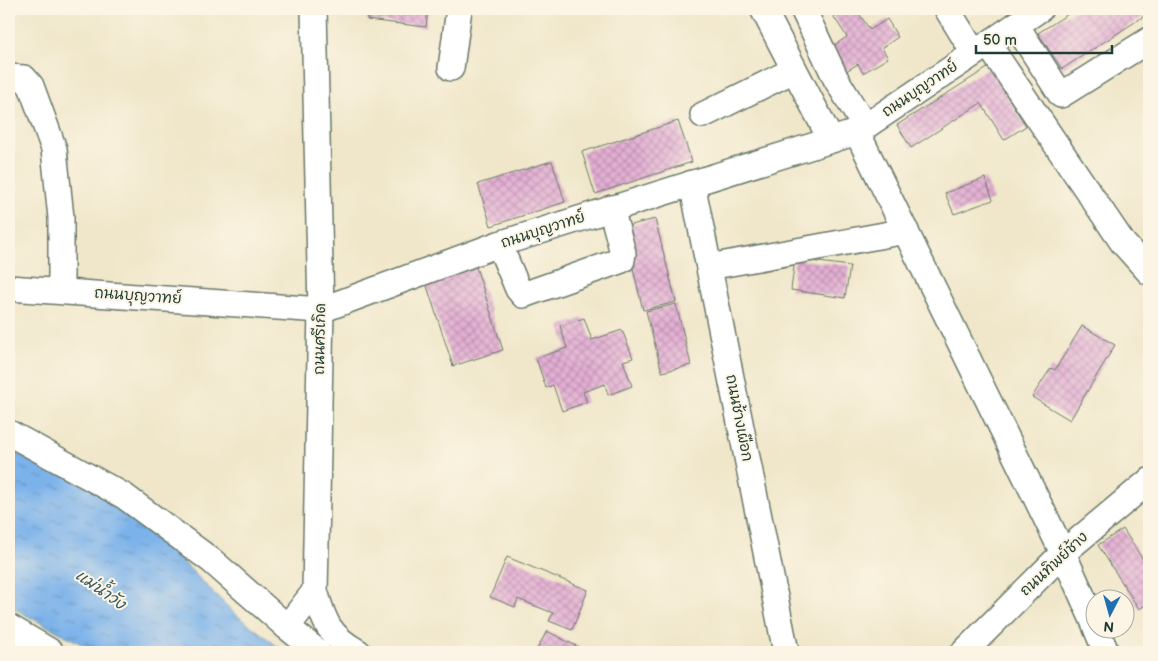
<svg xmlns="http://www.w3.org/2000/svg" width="1158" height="661" font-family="'Balsamiq Sans','Playpen Sans Thai',sans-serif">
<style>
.water{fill:url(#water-ripples);stroke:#4d788f}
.building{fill:url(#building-cross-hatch)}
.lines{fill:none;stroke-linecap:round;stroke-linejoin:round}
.minor-casing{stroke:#687868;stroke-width:28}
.minor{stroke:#fff;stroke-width:25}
.labels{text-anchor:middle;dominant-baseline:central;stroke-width:4;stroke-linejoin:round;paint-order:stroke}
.street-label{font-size:15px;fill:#1f3d34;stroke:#fcf5e5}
.water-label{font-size:16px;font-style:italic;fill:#365a62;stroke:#fcf5e5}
</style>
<defs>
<pattern id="water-ripples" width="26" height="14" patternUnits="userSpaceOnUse" patternTransform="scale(1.25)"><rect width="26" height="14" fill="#7bb2ea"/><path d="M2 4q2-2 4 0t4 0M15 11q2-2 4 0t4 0" fill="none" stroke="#6492be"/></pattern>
<pattern id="building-cross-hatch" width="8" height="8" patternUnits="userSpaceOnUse" patternTransform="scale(1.25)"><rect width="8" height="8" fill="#e4afd4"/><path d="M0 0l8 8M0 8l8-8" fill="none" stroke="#b890ad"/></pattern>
</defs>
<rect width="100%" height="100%" fill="#fcf5e5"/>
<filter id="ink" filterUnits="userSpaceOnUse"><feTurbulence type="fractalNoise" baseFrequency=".02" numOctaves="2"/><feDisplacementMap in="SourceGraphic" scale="10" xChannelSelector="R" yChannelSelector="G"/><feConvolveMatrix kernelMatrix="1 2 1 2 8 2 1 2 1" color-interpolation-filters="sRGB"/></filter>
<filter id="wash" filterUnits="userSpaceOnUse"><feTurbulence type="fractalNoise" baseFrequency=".0096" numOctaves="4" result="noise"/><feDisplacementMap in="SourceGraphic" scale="20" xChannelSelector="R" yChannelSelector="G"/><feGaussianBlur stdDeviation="1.12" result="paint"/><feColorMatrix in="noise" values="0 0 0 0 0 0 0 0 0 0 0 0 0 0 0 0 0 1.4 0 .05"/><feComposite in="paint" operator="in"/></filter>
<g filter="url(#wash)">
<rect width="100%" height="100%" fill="#f0e7ca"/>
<path class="water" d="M9,450L124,503L234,613L285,652H97L9,606Z"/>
<g id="blocks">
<g class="building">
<path d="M368,9H428L426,27L367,20Z"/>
<path d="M840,9H856L870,30L887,19L898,37L882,48L888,58L863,73L858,64L843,73L828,49L847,37L832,14Z"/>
<path d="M1076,9H1148L1149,13L1062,69L1038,33Z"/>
<path d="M989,67L1026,126L1004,140L981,103L911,148L897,125Z"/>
<path d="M678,121L692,162L595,194L582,152Z"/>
<path d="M552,161L565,202L491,226L478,184Z"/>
<path d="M985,178L993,200L954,214L945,193Z"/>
<path d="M655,219L676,302L643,310L623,227Z"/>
<path d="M795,259L850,266L845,298L791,290Z"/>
<path d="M476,267L503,350L453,366L426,283Z"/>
<path d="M676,304L691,365L662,372L646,311Z"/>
<path d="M584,318L592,340L622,330L633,358L623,361L632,386L608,395L605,384L583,392L587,402L562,411L553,385L546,388L536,358L567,348L560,326Z"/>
<path d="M1082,326L1115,345L1070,420L1032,397L1051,368L1055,370Z"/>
<path d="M1123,529L1149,569V603L1139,609L1098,545Z"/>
<path d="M507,557L588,590L572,630L549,621L553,613L518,599L515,607L490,597Z"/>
<path d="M547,631L582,649L580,652H544L537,649Z"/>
</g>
</g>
</g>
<g filter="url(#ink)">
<use href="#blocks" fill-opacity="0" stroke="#687868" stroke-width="1"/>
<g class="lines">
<g class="minor-casing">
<g id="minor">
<path d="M314,9L321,310L315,591C324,622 329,636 358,652"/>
<path d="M763,9L831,140"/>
<path d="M803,9L836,79L865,127"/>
<path d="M947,9L974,53"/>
<path d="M1016,25L1061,95L1149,40"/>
<path d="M988,44L1123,243L1149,272"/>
<path d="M451,68L459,9"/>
<path d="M9,77L24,78L31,86L54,149L61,218V290"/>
<path d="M703,115L794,70"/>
<path d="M857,132L1063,553L1096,627"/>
<path d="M692,183L786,652"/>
<path d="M499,244L518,289L523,295L622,260L623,253L611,208"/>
<path d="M709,267L906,231"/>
<path d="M9,288L321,310L499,244L857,132L1040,9"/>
<path d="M9,433L124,496L212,561L287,627L315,591"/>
<path d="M9,627L51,652"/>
<path d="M287,627L318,652"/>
<path d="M1096,628L1106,652"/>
<path d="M964,652L1063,553L1149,481"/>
</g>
</g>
<use href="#minor" class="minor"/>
</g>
</g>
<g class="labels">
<g class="street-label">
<text transform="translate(920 89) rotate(-34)">ถนนบุญวาทย์</text>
<text transform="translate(543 230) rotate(-18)">ถนนบุญวาทย์</text>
<text transform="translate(138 296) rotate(4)">ถนนบุญวาทย์</text>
<text transform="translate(320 339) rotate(-89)">ถนนศรีเกิด</text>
<text transform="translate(739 418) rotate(79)">ถนนช้างเผือก</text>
<text transform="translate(1054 564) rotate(-43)">ถนนทิพย์ช้าง</text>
</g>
<g class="water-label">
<text transform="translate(100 590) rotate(35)">แม่น้ำวัง</text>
</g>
</g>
<rect width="1158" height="661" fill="none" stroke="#fcf5e5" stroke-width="30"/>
<g transform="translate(1110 614) rotate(186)"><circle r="24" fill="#fcf5e5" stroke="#a4ab9e"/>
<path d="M0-4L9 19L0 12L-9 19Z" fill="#1f6fb2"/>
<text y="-8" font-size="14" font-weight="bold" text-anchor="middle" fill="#1f3d34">N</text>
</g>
<path d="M976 45v8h136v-8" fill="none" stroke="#1f3d34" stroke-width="2.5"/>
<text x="983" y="45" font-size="15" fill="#1f3d34" stroke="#fcf5e5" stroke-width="4" paint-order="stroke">50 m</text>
</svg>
